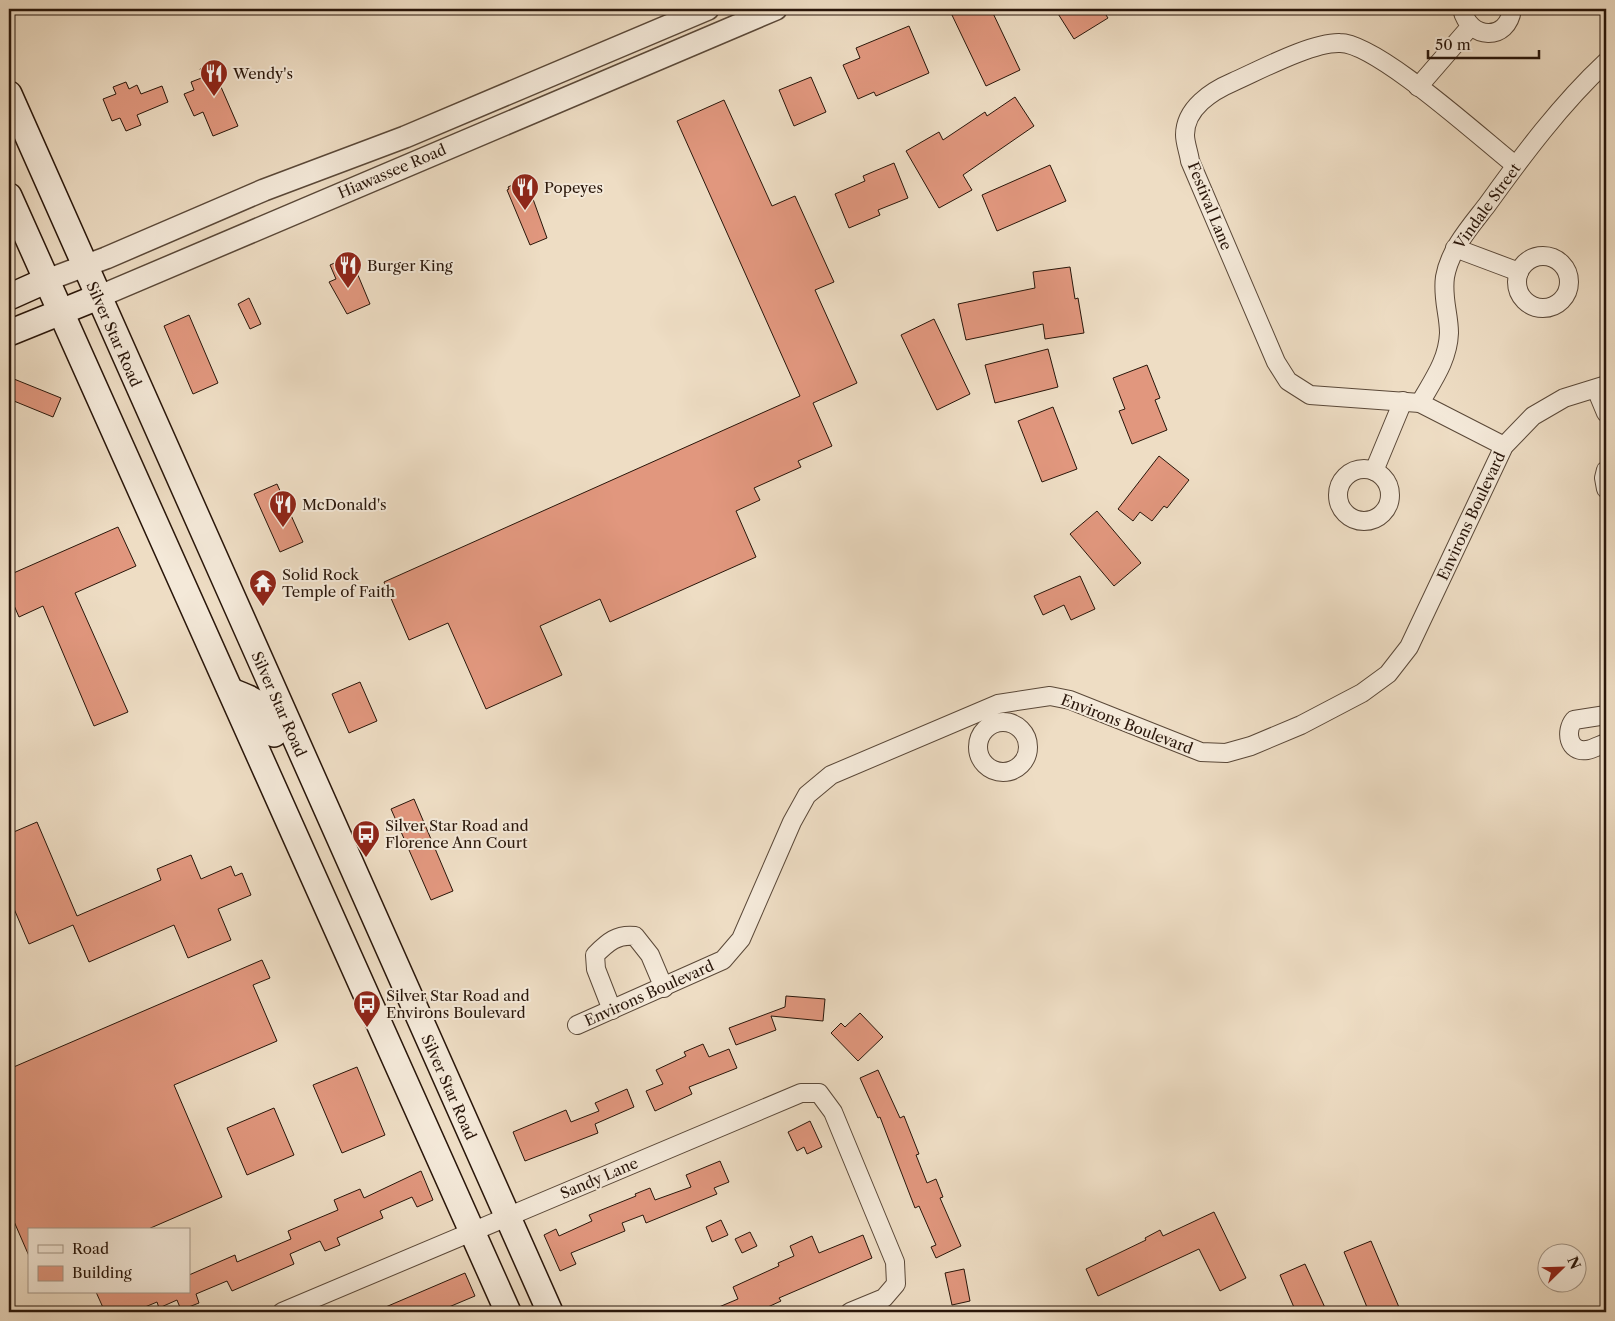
<svg xmlns="http://www.w3.org/2000/svg" width="1615" height="1321" font-family="'Libre Caslon Text',serif">
<style>
.building{fill:#e1977e;stroke:#29160a}
.lines{fill:none;stroke-linecap:round;stroke-linejoin:round}
.minor-casing{stroke:#5a4838;stroke-width:20}
.tertiary-casing{stroke:#5a4838;stroke-width:24}
.secondary-casing{stroke:#29160a;stroke-width:28}
.minor{stroke:#f4e9d9;stroke-width:18}
.tertiary{stroke:#f4e9d9;stroke-width:21}
.secondary{stroke:#f4e9d9;stroke-width:25}
.labels{text-anchor:middle;dominant-baseline:central;stroke-width:4;stroke-linejoin:round;paint-order:stroke}
.poi-label{font-size:15px;fill:#29160a;stroke:#f4e9d9;text-anchor:start}
.street-label{font-size:15px;fill:#29160a;stroke:#f4e9d9}
</style>
<rect width="100%" height="100%" fill="#eeddc4"/>
<filter id="stains"><feTurbulence type="fractalNoise" baseFrequency=".004" numOctaves="4"/><feColorMatrix values="0 0 0 0 .2 0 0 0 0 .09 0 0 0 0 .02 0 0 0 .5 -.17"/></filter>
<radialGradient id="worn" r=".72"><stop offset=".6" stop-color="#630" stop-opacity="0"/><stop offset="1" stop-color="#630" stop-opacity=".3"/></radialGradient>
<g class="building">
<path d="M959,9H991L1020,70L986,86L951,13Z"/>
<path d="M1055,9H1102L1108,18L1074,39Z"/>
<path d="M909,26L929,73L876,96L874,92L858,99L843,65L860,58L856,48Z"/>
<path d="M211,64L238,126L213,136L203,112L194,116L184,94L194,90L191,82L204,77L200,69Z"/>
<path d="M811,77L826,112L794,126L779,90Z"/>
<path d="M126,82L129,89L137,85L141,94L162,86L168,102L137,115L141,125L126,131L120,118L112,121L103,99L116,94L113,87Z"/>
<path d="M1015,97L1034,126L963,175L972,190L939,208L906,151L939,132L943,140L985,112L987,116Z"/>
<path d="M724,100L772,206L795,196L834,282L815,290L857,383L813,403L832,446L798,461L801,467L754,488L760,500L736,511L756,557L610,622L600,599L540,626L562,675L486,709L448,623L409,640L384,582L800,396L677,121Z"/>
<path d="M894,163L908,198L878,210L880,215L849,228L835,194L865,181L863,176Z"/>
<path d="M1050,165L1066,201L997,231L982,195Z"/>
<path d="M519,182L522,184L529,200L533,199L547,238L530,245L507,190L509,189L508,187Z"/>
<path d="M350,256L370,304L347,314L329,282L336,279L330,265Z"/>
<path d="M1070,267L1075,299L1078,298L1084,333L1045,339L1043,324L966,340L958,304L1035,288L1033,272Z"/>
<path d="M249,298L261,324L250,329L238,304Z"/>
<path d="M189,315L218,383L193,394L164,326Z"/>
<path d="M934,319L970,394L937,410L901,335Z"/>
<path d="M1048,349L1058,387L995,403L985,365Z"/>
<path d="M1147,365L1160,398L1155,400L1167,430L1132,444L1119,411L1125,409L1113,378Z"/>
<path d="M9,377L61,398L53,417L9,399Z"/>
<path d="M1053,407L1077,469L1042,482L1018,421Z"/>
<path d="M1159,456L1189,480L1167,508L1164,506L1152,521L1140,512L1133,521L1118,509Z"/>
<path d="M277,484L303,542L280,552L254,494Z"/>
<path d="M1097,511L1141,563L1114,586L1070,534Z"/>
<path d="M118,527L136,566L75,593L128,712L94,726L43,606L19,617L9,594V575Z"/>
<path d="M1080,576L1095,609L1071,620L1064,605L1043,615L1034,596Z"/>
<path d="M360,682L377,721L349,733L332,694Z"/>
<path d="M414,799L453,891L431,900L391,809Z"/>
<path d="M37,822L77,916L161,880L157,869L191,855L201,879L231,866L235,876L242,873L251,895L218,909L231,940L188,958L174,925L89,962L73,925L29,944L9,897V834Z"/>
<path d="M262,960L270,978L253,985L277,1041L174,1085L222,1197L146,1230H29V1256L9,1210V1069Z"/>
<path d="M786,996L825,999L823,1021L771,1016L776,1030L736,1045L729,1028L785,1007Z"/>
<path d="M860,1013L883,1037L858,1061L831,1033L841,1023L845,1027Z"/>
<path d="M703,1044L709,1057L729,1049L737,1068L689,1087L692,1094L655,1111L646,1091L663,1084L656,1070L686,1056L684,1052Z"/>
<path d="M357,1067L385,1135L342,1153L313,1085Z"/>
<path d="M878,1070L900,1118L904,1116L919,1154L916,1155L927,1183L936,1179L943,1197L940,1198L961,1246L936,1258L931,1247L936,1245L919,1206L915,1208L880,1117L878,1118L860,1078Z"/>
<path d="M627,1089L634,1107L595,1124L598,1133L525,1161L513,1132L566,1110L571,1122L599,1111L595,1103Z"/>
<path d="M274,1108L294,1155L247,1175L227,1128Z"/>
<path d="M810,1121L822,1147L807,1154L804,1147L797,1151L788,1132Z"/>
<path d="M720,1161L729,1182L714,1188L717,1194L646,1223L643,1215L622,1223L625,1231L571,1253L576,1264L560,1271L544,1235L556,1229L559,1236L592,1221L589,1215L636,1196L635,1194L650,1188L655,1200L691,1187L686,1175Z"/>
<path d="M421,1171L433,1200L417,1207L412,1197L380,1211L383,1218L337,1238L340,1245L325,1251L320,1241L290,1254L294,1264L232,1291L227,1281L196,1294L199,1303L181,1310L177,1300L159,1308L157,1302L133,1312H105L96,1292H189V1275L235,1255L237,1262L291,1239L288,1231L338,1210L334,1200L360,1189L364,1198Z"/>
<path d="M1214,1212L1246,1278L1220,1291L1199,1249L1098,1296L1086,1269L1146,1240L1145,1238L1160,1230L1163,1236Z"/>
<path d="M721,1220L728,1235L712,1242L706,1227Z"/>
<path d="M750,1232L757,1246L742,1253L735,1239Z"/>
<path d="M863,1235L872,1258L779,1298L781,1301L757,1312H707L738,1299L733,1287L779,1266L778,1263L794,1256L790,1246L812,1236L819,1253Z"/>
<path d="M1371,1241L1401,1312H1369L1344,1252Z"/>
<path d="M1305,1264L1327,1312H1296L1280,1275Z"/>
<path d="M964,1269L970,1301L952,1305L945,1273Z"/>
<path d="M465,1273L475,1296L437,1312H374Z"/>
</g>
<g class="lines">
<g class="minor-casing">
<g id="minor">
<path d="M1462,9C1469,40 1508,42 1512,9"/>
<path d="M1418,87L1470,27"/>
<path d="M1455,248L1519,272"/>
<circle cx="1543" cy="282" r="26"/>
<path d="M1596,389L1606,413"/>
<path d="M1420,403C1433,380 1448,360 1449,333C1449,314 1442,298 1445,277C1450,249 1470,227 1487,205C1523,155 1561,104 1606,62"/>
<path d="M1504,446L1420,403L1310,395L1288,381L1276,362L1190,161C1189,153 1185,143 1185,135C1185,108 1212,91 1233,82C1260,70 1312,42 1340,43C1377,43 1482,139 1515,165"/>
<circle cx="1364" cy="495" r="26"/>
<path d="M1606,470L1604,478L1606,489"/>
<path d="M1374,471L1403,401"/>
<path d="M1606,715L1574,720C1565,731 1568,753 1587,750C1593,749 1600,745 1606,743"/>
<circle cx="1003" cy="747" r="25"/>
<path d="M612,1010L596,969L595,955C608,942 617,934 635,936L650,955L664,988"/>
<path d="M577,1025L723,960L741,939L792,822L807,795L831,775L998,704L1050,696L1070,700L1201,752L1226,753L1251,746L1301,725L1362,693L1388,674L1409,647L1504,446L1533,416L1564,398L1606,385"/>
<path d="M282,1312L801,1093H819L833,1112L895,1262L896,1284L884,1298L850,1312"/>
</g>
</g>
<g class="tertiary-casing">
<g id="tertiary">
<path d="M47,280L106,258L264,190L405,137L708,9"/>
<path d="M98,297L776,9"/>
</g>
</g>
<g class="secondary-casing">
<g id="secondary">
<path d="M9,94L550,1312"/>
<path d="M9,196L508,1312"/>
<path d="M9,297L47,280"/>
<path d="M9,333L98,297"/>
<path d="M231,691C263,703 261,704 274,734"/>
</g>
</g>
<use href="#minor" class="minor"/>
<use href="#tertiary" class="tertiary"/>
<use href="#secondary" class="secondary"/>
</g>
<defs>
<g id="restaurant-pin" transform="scale(1.4375)"><path d="M0 17L-7.5 6A9.5 9.5 0 1 1 7.5 6Z" fill="#8f2418" stroke="#f4e9d9"/><path d="M-5-6h1v4h1v-4h1v4h1v-4h1v5L-1.5 .5V6h-2V.5L-5-1ZM5-6V6H3V1.5H1.5Q1.5-4 5-6Z" fill="#fff"/></g>
<g id="temple-pin" transform="scale(1.4375)"><path d="M0 17L-7.5 6A9.5 9.5 0 1 1 7.5 6Z" fill="#8f2418" stroke="#f4e9d9"/><path d="M0-6L5-2H3V0L6.5 2.5H4V6H1.5V3h-3V6H-4V2.5H-6.5L-3 0V-2H-5Z" fill="#fff"/></g>
<g id="bus-pin" transform="scale(1.4375)"><path d="M0 17L-7.5 6A9.5 9.5 0 1 1 7.5 6Z" fill="#8f2418" stroke="#f4e9d9"/><path d="M-5-6H5V4H4V6H2V4H-2V6H-4V4H-5ZM-3.5-4V0h7V-4ZM-3.5 1.2v1.5H-2V1.2ZM2 1.2v1.5H3.5V1.2Z" fill="#fff"/></g>
</defs>
<g fill-rule="evenodd">
<use href="#restaurant-pin" x="214" y="73"/>
<use href="#restaurant-pin" x="525" y="187"/>
<use href="#restaurant-pin" x="348" y="265"/>
<use href="#restaurant-pin" x="283" y="504"/>
<use href="#temple-pin" x="263" y="583"/>
<use href="#bus-pin" x="366" y="834"/>
<use href="#bus-pin" x="367" y="1004"/>
</g>
<g class="labels">
<g class="poi-label">
<text x="233" y="73">Wendy's</text>
<text x="544" y="187">Popeyes</text>
<text x="367" y="265">Burger King</text>
<text x="302" y="504">McDonald's</text>
<text x="282" y="574">Solid Rock<tspan x="282" dy="17">Temple of Faith</tspan></text>
<text x="385" y="825">Silver Star Road and<tspan x="385" dy="17">Florence Ann Court</tspan></text>
<text x="386" y="995">Silver Star Road and<tspan x="386" dy="17">Environs Boulevard</tspan></text>
</g>
<g class="street-label">
<text transform="translate(392 171) rotate(-23)">Hiawassee Road</text>
<text transform="translate(1210 206) rotate(68)">Festival Lane</text>
<text transform="translate(1487 206) rotate(-54)">Vindale Street</text>
<text transform="translate(114 334) rotate(66)">Silver Star Road</text>
<text transform="translate(1471 516) rotate(-65)">Environs Boulevard</text>
<text transform="translate(279 704) rotate(66)">Silver Star Road</text>
<text transform="translate(1127 724) rotate(21)">Environs Boulevard</text>
<text transform="translate(649 993) rotate(-24)">Environs Boulevard</text>
<text transform="translate(449 1087) rotate(66)">Silver Star Road</text>
<text transform="translate(599 1178) rotate(-23)">Sandy Lane</text>
</g>
</g>
<rect width="1615" height="1321" fill="none" stroke="#eeddc4" stroke-width="30"/>
<rect x="10" y="10" width="1595" height="1301" fill="none" stroke="#29160a" stroke-width="2.5"/>
<rect x="15" y="15" width="1585" height="1291" fill="none" stroke="#29160a"/>
<rect x="28" y="1228" width="162" height="65" fill="#f4e9d9" stroke="#a39586"/>
<rect x="38" y="1245" width="25" height="8" fill="#f4e9d9" stroke="#a39586"/>
<text x="72" y="1254" font-size="15" fill="#29160a">Road</text>
<rect x="38" y="1266" width="25" height="15" fill="#e1977e" stroke="#a39586"/>
<text x="72" y="1278" font-size="15" fill="#29160a">Building</text>
<g transform="translate(1562 1268) rotate(67)"><circle r="24" fill="#f4e9d9" stroke="#a39586"/>
<path d="M0-4L9 19L0 12L-9 19Z" fill="#8f2418"/>
<text y="-8" font-size="14" font-weight="bold" text-anchor="middle" fill="#29160a">N</text>
</g>
<path d="M1428 50v8h111v-8" fill="none" stroke="#29160a" stroke-width="2.5"/>
<text x="1435" y="50" font-size="15" fill="#29160a" stroke="#f4e9d9" stroke-width="4" paint-order="stroke">50 m</text>
<rect width="100%" height="100%" filter="url(#stains)"/>
<rect width="100%" height="100%" fill="url(#worn)"/>
</svg>
